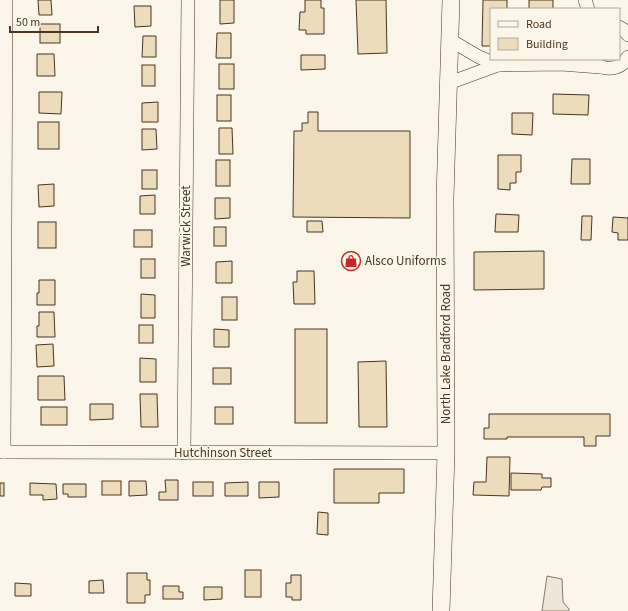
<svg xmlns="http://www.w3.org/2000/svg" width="628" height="611" font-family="'Source Sans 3',sans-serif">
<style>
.green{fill:#ede6d9;stroke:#887966}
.building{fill:#ecdcbc;stroke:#4a3520}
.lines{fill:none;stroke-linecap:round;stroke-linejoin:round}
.minor-casing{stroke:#4a3520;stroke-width:14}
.major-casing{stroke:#4a3520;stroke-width:18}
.minor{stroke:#fbf6e9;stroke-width:13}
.major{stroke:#fbf6e9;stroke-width:17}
.labels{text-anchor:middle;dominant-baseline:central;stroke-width:3;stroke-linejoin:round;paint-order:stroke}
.street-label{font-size:13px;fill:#4a3520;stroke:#fbf6e9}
.poi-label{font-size:13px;fill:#4a3520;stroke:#fbf6e9;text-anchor:start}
</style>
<rect width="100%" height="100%" fill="#fbf6e9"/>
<path class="green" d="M547,576L562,579L563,602L569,609V611H542Z"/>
<g class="building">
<path d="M38,0H51L52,15H39Z"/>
<path d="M220,0H234V23L220,24Z"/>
<path d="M305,0H321V8H324V34H306V30H299L300,12H305Z"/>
<path d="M356,0H386L387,53L358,54Z"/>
<path d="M483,0H507V9H491V46H482Z"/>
<rect x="529" y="0" width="24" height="9"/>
<path d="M134,6H151V26L135,27Z"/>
<rect x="40" y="24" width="20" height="19"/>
<path d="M217,33H231V58H216Z"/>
<path d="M143,36H156V57H142Z"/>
<path d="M37,54H54L55,76H37Z"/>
<path d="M301,55H325V69L301,70Z"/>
<rect x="219" y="64" width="15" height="25"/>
<rect x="142" y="65" width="13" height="21"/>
<path d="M39,92H62L61,114L39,113Z"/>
<path d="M553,94L589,95L588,115L553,114Z"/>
<rect x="217" y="95" width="14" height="26"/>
<path d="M158,102V122H142V103Z"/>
<path d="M308,112H318V131H410V218L293,217L294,131H302V123H308Z"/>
<path d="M512,113H533L532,135L512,134Z"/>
<rect x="38" y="122" width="21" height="27"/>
<path d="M219,128H232L233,154H219Z"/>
<path d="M142,129H156L157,149L142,150Z"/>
<path d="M498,155H521V172H516V183H510V190L498,189Z"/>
<path d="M572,159H590V184H571Z"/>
<rect x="216" y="160" width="14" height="26"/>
<rect x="142" y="170" width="15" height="19"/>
<path d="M54,184V206L39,207L38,185Z"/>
<path d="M155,195V214H140V196Z"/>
<path d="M215,198H230V218L215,219Z"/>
<path d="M496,214L519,215L518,232H495Z"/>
<path d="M582,216H592L591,240H581Z"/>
<path d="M613,217L628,218V240H618V233L612,232Z"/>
<path d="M307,221H322L323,232H307Z"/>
<rect x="38" y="222" width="18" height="26"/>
<rect x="214" y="227" width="12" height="19"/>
<rect x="134" y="230" width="18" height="17"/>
<path d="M544,251V289L474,290V252Z"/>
<rect x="141" y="259" width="14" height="19"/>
<path d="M232,261V283H216V262Z"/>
<path d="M297,271H314L315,304H294L293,282H297Z"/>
<path d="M39,280H55V305H37V293H39Z"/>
<path d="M141,294L155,295V318H141Z"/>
<rect x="222" y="297" width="15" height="23"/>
<path d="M39,312H54L55,337H37V326H39Z"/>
<rect x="139" y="325" width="14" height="18"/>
<path d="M214,329L229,330V347H214Z"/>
<rect x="295" y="329" width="32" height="94"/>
<path d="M53,344L54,366L37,367L36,345Z"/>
<path d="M140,358L156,359V382H140Z"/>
<path d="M386,361L387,427H359L358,362Z"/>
<rect x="213" y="368" width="18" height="16"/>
<path d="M38,376H64L65,400H38Z"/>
<path d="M140,394H157L158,427H141Z"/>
<path d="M90,404H113V419L90,420Z"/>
<rect x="41" y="407" width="26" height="18"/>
<rect x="215" y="407" width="18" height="17"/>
<path d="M489,414H610V436H596V446H584V437H507V439H484V428H489Z"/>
<path d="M487,457H510L509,496L473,495L474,482H486Z"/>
<path d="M334,469H404V493H379V503H334Z"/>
<path d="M511,473L542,474V478H551V487H542L541,490H511Z"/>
<path d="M165,480H178V500H159V492H166Z"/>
<rect x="102" y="481" width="19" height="14"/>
<path d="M129,481H146L147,495L129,496Z"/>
<rect x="193" y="482" width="20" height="14"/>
<path d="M248,482V496H225V483Z"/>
<path d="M259,482H279V497L259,498Z"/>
<rect x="0" y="483" width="4" height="13"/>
<path d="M30,483L56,484L57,499L43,500V495H30Z"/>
<path d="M63,484H86V497H68V494H63Z"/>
<path d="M318,512L328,513V535L317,534Z"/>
<rect x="245" y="570" width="16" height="27"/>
<path d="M127,573H147V580H150V595H145V603H127Z"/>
<path d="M291,575H301V600H292V597H286V583H291Z"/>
<path d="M103,580L104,593H89V581Z"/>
<path d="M15,583L31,584V596H15Z"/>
<path d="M163,586H179V592H183V599H163Z"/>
<path d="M204,587H222V599L204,600Z"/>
</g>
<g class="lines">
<g class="minor-casing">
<g id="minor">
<path d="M585,0L588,9"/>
<path d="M619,27L624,30L628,35"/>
<path d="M450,40L479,57L498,65"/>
<path d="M593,62C604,71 620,71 628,57"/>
<path d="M449,83L498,65L561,64L600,67"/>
<path d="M0,452L446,453"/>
<path d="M4,452L6,0"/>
<path d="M184,453L188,0"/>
</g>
</g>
<g class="major-casing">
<path id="major" d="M441,611L446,453L445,198L451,0"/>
</g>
<use href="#minor" class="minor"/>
<use href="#major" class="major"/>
</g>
<defs>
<g id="shop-ring" transform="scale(1)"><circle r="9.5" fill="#fbf6e9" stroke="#c62828" stroke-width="1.5"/><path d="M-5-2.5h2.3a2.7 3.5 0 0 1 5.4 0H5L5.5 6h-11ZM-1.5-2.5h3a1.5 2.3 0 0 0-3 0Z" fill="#c62828"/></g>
</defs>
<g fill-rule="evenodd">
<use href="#shop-ring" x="351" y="261"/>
</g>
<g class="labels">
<g class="street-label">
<text transform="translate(186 226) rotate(-90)">Warwick Street</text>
<text transform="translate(446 354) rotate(-90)">North Lake Bradford Road</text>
<text x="223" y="453">Hutchinson Street</text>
</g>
<g class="poi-label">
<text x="365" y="261">Alsco Uniforms</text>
</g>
</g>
<rect x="490" y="8" width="130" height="52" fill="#fbf6e9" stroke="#b4a999"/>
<rect x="498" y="21" width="20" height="6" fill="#fbf6e9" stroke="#b4a999"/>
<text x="526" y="28" font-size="12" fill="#4a3520">Road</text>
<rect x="498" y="38" width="20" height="12" fill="#ecdcbc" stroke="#b4a999"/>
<text x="526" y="48" font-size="12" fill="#4a3520">Building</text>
<path d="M10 26v6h88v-6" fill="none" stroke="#4a3520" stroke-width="2"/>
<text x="16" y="26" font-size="12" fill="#4a3520" stroke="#fbf6e9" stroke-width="3" paint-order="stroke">50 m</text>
</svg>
